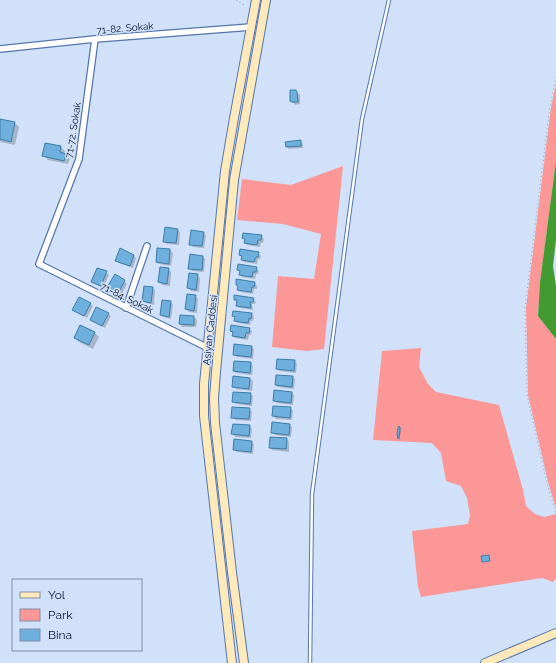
<svg xmlns="http://www.w3.org/2000/svg" width="556" height="663" font-family="Raleway,sans-serif">
<style>
.green{fill:#fc9797}
.water{fill:#439a30}
.shadow{fill:#0003}
.building{fill:#6eafdd;stroke:#3b7da8}
.lines{fill:none;stroke-linecap:round;stroke-linejoin:round}
.lane-casing{stroke:#5576ae;stroke-width:4.5}
.street-casing{stroke:#5576ae;stroke-width:8}
.secondary-casing{stroke:#5576ae;stroke-width:10}
.path{stroke:#8e9cb4;stroke-width:1;stroke-dasharray:1 3;stroke-linecap:butt}
.lane{stroke:#fff;stroke-width:2.5}
.street{stroke:#fff;stroke-width:5.5}
.secondary{stroke:#fee9bb;stroke-width:8}
.labels{text-anchor:middle;dominant-baseline:central;stroke-width:3;stroke-linejoin:round;paint-order:stroke}
.street-label{font-size:10px;fill:#061328;stroke:#d2e1fa}
</style>
<rect width="100%" height="100%" fill="#d2e1fa"/>
<g class="green">
<path d="M556,84V161L540,282L538,316L556,339V509L548,482L528,395L526,308L551,107Z"/>
<path d="M343,166L324,349L307,351L272,347L278,276L314,279L321,234L283,224L237,220L242,179L291,185Z"/>
<path d="M421,348L419,367L428,384L436,392L499,405L523,490L526,506L535,514L544,517L556,514V578L553,582L542,578L421,597L418,587L412,531L468,524L470,516L467,498L461,486L446,481L441,453L432,443L373,440L382,351Z"/>
</g>
<path class="water" d="M556,161V240L553,266L556,286V339L538,316L540,282Z"/>
<g class="shadow">
<path d="M295,91L300,95V104L295,105L291,100Z"/>
<path d="M0,121L15,123L19,127L15,145L0,142Z"/>
<path d="M300,141L303,144V148L289,149L287,146Z"/>
<path d="M61,147L65,151L64,154L70,159L68,164L48,160L44,155Z"/>
<path d="M177,230L180,232L179,245L167,244L164,241Z"/>
<path d="M203,233L206,235L204,248L193,247L190,244Z"/>
<path d="M261,236L264,239L263,243H261L260,247L247,245L245,243V240L243,238Z"/>
<path d="M158,249L170,250L173,253L171,266L159,264L157,262Z"/>
<path d="M258,253L261,256L260,259H258L257,264L244,262L242,259L243,257L240,255Z"/>
<path d="M134,256L136,258L133,268L119,263L117,260Z"/>
<path d="M203,257L205,259L204,272L192,271L190,268Z"/>
<path d="M256,268L259,271L258,274H256L255,279L242,277L240,275V272L238,270Z"/>
<path d="M168,269L171,272L170,286L162,285L159,282Z"/>
<path d="M106,272L109,275L103,288L95,284L92,281Z"/>
<path d="M197,275L200,278L199,292L191,291L188,288Z"/>
<path d="M237,280L255,283L257,286V289H254L253,294L241,292L238,290L239,287L237,285Z"/>
<path d="M124,281L127,284L121,296L110,291L108,289Z"/>
<path d="M152,288L155,290L154,305L146,303L143,300Z"/>
<path d="M195,296L198,299L197,313L189,312L186,309Z"/>
<path d="M253,299L256,302L255,304H252L253,310L240,308L237,306V302L235,300Z"/>
<path d="M170,302L173,304L171,319L163,317L161,315Z"/>
<path d="M90,303L93,306L87,318L76,312L73,310Z"/>
<path d="M108,314L111,316L105,328L94,322L91,320Z"/>
<path d="M252,314L254,317L253,321H251L250,325L238,323L235,321L236,318L233,316Z"/>
<path d="M180,316L194,317L197,320L196,327H182L180,324Z"/>
<path d="M249,329L252,331L251,335H249L248,340L235,338L233,335V333L231,330Z"/>
<path d="M95,333L99,337L93,349L79,342L75,338Z"/>
<path d="M251,347L254,349L253,359L237,357L234,355Z"/>
<path d="M294,361L297,364L296,373L280,371L277,369Z"/>
<path d="M251,363L253,366L252,375L236,373L234,371Z"/>
<path d="M234,377L250,379L253,381L252,391L236,389L233,387Z"/>
<path d="M293,377L295,379L294,389L278,387L276,385Z"/>
<path d="M291,393L294,395L293,405L277,403L274,400Z"/>
<path d="M250,394L253,396L252,406L236,404L233,402Z"/>
<path d="M290,408L293,411L292,420L276,419L273,416Z"/>
<path d="M249,409L252,412L251,421L235,420L233,417Z"/>
<path d="M289,425L292,427L291,437L275,435L272,432Z"/>
<path d="M250,426L252,429L251,438L235,437L233,434Z"/>
<path d="M400,427L401,431L399,441L398,434Z"/>
<path d="M287,439L289,442V452L272,450L270,447Z"/>
<path d="M251,442L254,444L253,454L237,452L234,450Z"/>
</g>
<g class="building">
<path d="M290,90H296L297,92L298,102H292L290,101Z"/>
<path d="M0,119L15,122L11,142L0,139Z"/>
<path d="M301,140V146L286,147L285,142Z"/>
<path d="M45,143L61,146L60,152L66,154L64,161L42,156Z"/>
<path d="M165,227L178,229L176,243L163,242Z"/>
<path d="M191,230L204,232L202,246L189,245Z"/>
<path d="M243,233L262,235L261,240H258L257,245L244,243L245,239L242,238Z"/>
<path d="M120,248L134,255L130,266L115,261Z"/>
<path d="M157,248L170,249L169,264L156,262Z"/>
<path d="M240,249L259,252L258,257H256L254,262L241,260L242,256L239,255Z"/>
<path d="M190,254L203,256L202,270L188,269Z"/>
<path d="M238,264L257,267L256,272H253L252,277L239,275L240,271L237,270Z"/>
<path d="M160,267L169,268L167,284L158,282Z"/>
<path d="M97,268L107,271L101,286L91,282Z"/>
<path d="M189,273L198,274L196,290L187,288Z"/>
<path d="M115,274L125,280L118,294L106,289Z"/>
<path d="M236,279L255,282L254,287H252L251,292L237,290L238,286L236,285Z"/>
<path d="M144,286L153,287L151,303L142,301Z"/>
<path d="M187,294L196,295L194,311L185,309Z"/>
<path d="M234,295L254,298L253,302H250L251,308L236,306L237,300H234Z"/>
<path d="M79,297L91,303L84,316L72,310Z"/>
<path d="M162,300L171,301L169,317L160,315Z"/>
<path d="M96,307L109,313L102,326L90,320Z"/>
<path d="M233,311L252,313L251,319L249,318L248,323L234,321L235,317L232,316Z"/>
<path d="M180,315L194,316V325L179,324Z"/>
<path d="M80,325L95,332L89,345L74,338Z"/>
<path d="M231,325L250,328L249,333H246L245,338L232,336L233,332L230,331Z"/>
<path d="M234,344L252,346L251,357L233,355Z"/>
<path d="M277,359L295,360L294,371L276,369Z"/>
<path d="M234,361L251,362L250,373L233,371Z"/>
<path d="M276,375L293,376L292,387L275,385Z"/>
<path d="M233,376L250,378L249,389L232,387Z"/>
<path d="M274,390L292,392L291,403L273,401Z"/>
<path d="M233,392L251,393L250,404L232,402Z"/>
<path d="M273,406L291,407L290,418L272,416Z"/>
<path d="M232,407L250,408L249,419L231,418Z"/>
<path d="M272,422L290,424L289,435L271,433Z"/>
<path d="M233,424L250,425L249,436L231,434Z"/>
<path d="M399,426L400,427V429L399,438L398,439L397,434L398,428Z"/>
<path d="M270,437L287,438L286,449L269,448Z"/>
<path d="M234,439L252,441L251,452L233,450Z"/>
<path d="M489,555L490,561L482,562L481,556Z"/>
</g>
<g class="lines">
<g class="lane-casing">
<path id="lane" d="M310,663L312,494L362,119L389,0"/>
</g>
<g class="street-casing">
<g id="street">
<path d="M95,39L79,159L39,264L208,348"/>
<path d="M0,49L95,39L251,27"/>
<path d="M126,308L147,246"/>
</g>
</g>
<g class="secondary-casing">
<g id="secondary">
<path d="M232,663L204,416V384L225,171L234,118L256,0"/>
<path d="M244,663L232,572L215,423L214,398L216,372L234,180L266,0"/>
<path d="M485,663L556,633"/>
</g>
</g>
<g class="path">
<path d="M236,0L246,6"/>
<path d="M556,77L550,106L525,308L527,395L547,483L556,514"/>
</g>
<use href="#lane" class="lane"/>
<use href="#street" class="street"/>
<use href="#secondary" class="secondary"/>
</g>
<g class="labels">
<g class="street-label">
<text transform="translate(125 28) rotate(-5)">71-82. Sokak</text>
<text transform="translate(73 130) rotate(-81)">71-72. Sokak</text>
<text transform="translate(127 298) rotate(26)">71-84. Sokak</text>
<text transform="translate(210 330) rotate(-84)">Aşiyan Caddesi</text>
</g>
</g>
<rect x="12" y="579" width="130" height="72" fill="#d2e1fa" stroke="#808fa6"/>
<rect x="20" y="592" width="20" height="6" fill="#fee9bb" stroke="#808fa6"/>
<text x="48" y="599" font-size="12" fill="#061328">Yol</text>
<rect x="20" y="609" width="20" height="12" fill="#fc9797" stroke="#808fa6"/>
<text x="48" y="619" font-size="12" fill="#061328">Park</text>
<rect x="20" y="629" width="20" height="12" fill="#6eafdd" stroke="#808fa6"/>
<text x="48" y="639" font-size="12" fill="#061328">Bina</text>
</svg>
